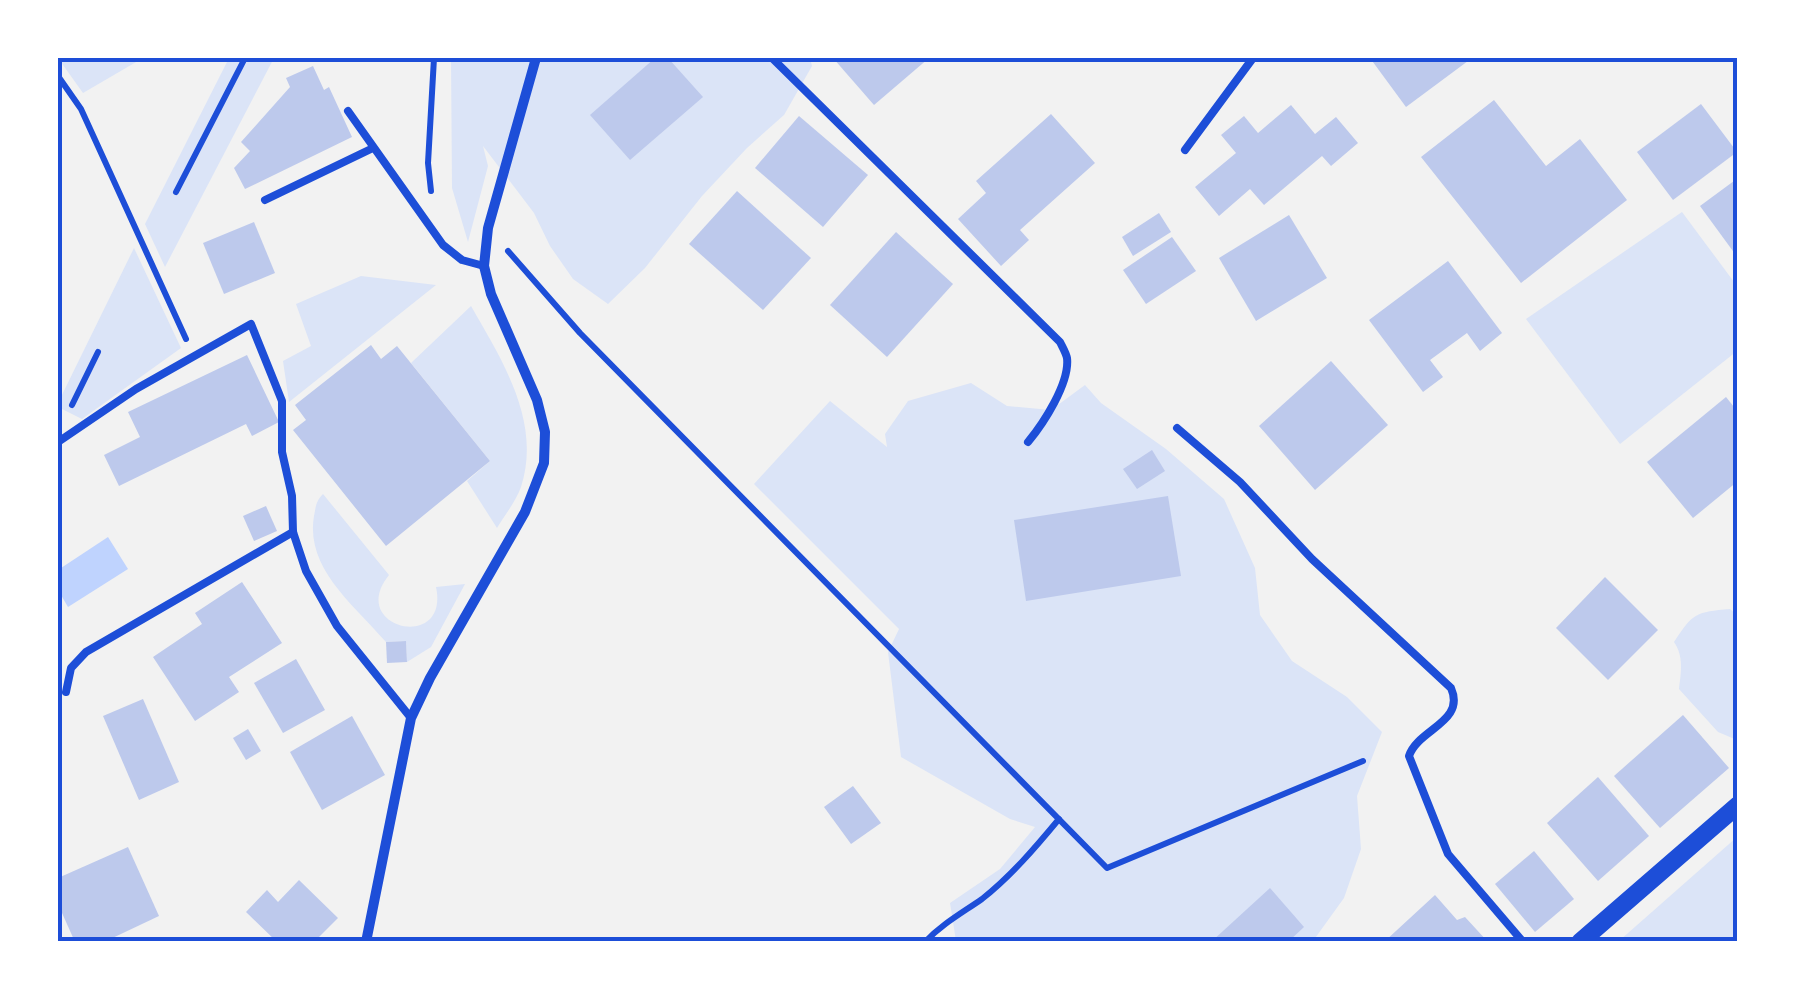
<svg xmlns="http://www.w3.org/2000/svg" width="1795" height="999" font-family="Karla,sans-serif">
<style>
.green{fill:#dbe4f7}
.water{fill:#bfd3fe}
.building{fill:#bdc9ec}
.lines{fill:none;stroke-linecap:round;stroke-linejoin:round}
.path{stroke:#1d4ed8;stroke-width:6}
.service{stroke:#1d4ed8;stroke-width:8}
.minor{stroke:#1d4ed8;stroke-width:10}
.tertiary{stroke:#1d4ed8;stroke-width:18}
.neatline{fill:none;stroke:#1d4ed8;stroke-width:4}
</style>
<rect width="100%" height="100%" fill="#f2f2f2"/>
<g class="green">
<path d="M58,58H143L83,93Z"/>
<path d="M229,58H274L165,267L145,224Z"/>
<path d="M451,58H810L812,66L784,115L747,148L702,196L645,268L608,304L573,279L550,246L534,213L483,146L488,166L468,242L452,188Z"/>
<path d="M1682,212L1737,286V351L1620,444L1526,319Z"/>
<path d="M134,248L181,348L82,419L58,407V403Z"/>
<path d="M361,276L436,285L289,402L283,361L311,346L296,304Z"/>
<path d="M471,306C502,360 542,422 521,487C516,501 505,515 497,528L467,481L490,461L411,363Z"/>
<path d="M971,383L1007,406L1051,410L1085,385L1101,403L1166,449L1224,499L1255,568L1260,615L1292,661L1347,697L1382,732L1357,796L1361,849L1344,898L1313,941H956L950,903L1000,869L1035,827L1010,819L901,757L888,652L899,629L754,484L830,401L887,447L885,434L908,401Z"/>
<path d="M323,494L389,575C346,628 450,653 436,587L465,584L431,647L407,662L406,641L386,642C354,605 305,568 314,516C316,506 316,501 323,494Z"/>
<path d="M1730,609L1737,615V740L1718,732L1679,689C1681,673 1684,656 1674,642C1693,613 1696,612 1730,609Z"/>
<path d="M1737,837V941H1619Z"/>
</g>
<path class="water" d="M108,537L128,569L68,607L58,590V570Z"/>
<g class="building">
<path d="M655,58H668L703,97L630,160L590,115Z"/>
<path d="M833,58H929L874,105Z"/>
<path d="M1370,58H1472L1406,107Z"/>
<path d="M313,66L324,90L329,87L352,137L245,189L234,168L250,151L241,142L290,87L286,78Z"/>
<path d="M1494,100L1546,166L1580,139L1627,200L1521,283L1421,157Z"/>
<path d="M1701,104L1737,152L1673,200L1637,152Z"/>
<path d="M1291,105L1315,134L1336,117L1358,143L1331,166L1322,156L1264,205L1250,189L1219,216L1195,187L1236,153L1221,135L1244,116L1258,133Z"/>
<path d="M1051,114L1095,163L1020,230L1029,240L1001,266L958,219L986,193L976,181Z"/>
<path d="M799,116L868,175L823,227L755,168Z"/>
<path d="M1738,178V258L1700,206Z"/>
<path d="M737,191L811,258L763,310L689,244Z"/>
<path d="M1159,213L1171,232L1133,256L1122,237Z"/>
<path d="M1289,215L1327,278L1256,321L1219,258Z"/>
<path d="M254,222L275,273L224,294L203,243Z"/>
<path d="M896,232L953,284L887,357L830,305Z"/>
<path d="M1172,237L1196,271L1146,304L1123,270Z"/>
<path d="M1448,261L1502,333L1480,351L1467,333L1430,360L1443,377L1423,392L1369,320Z"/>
<path d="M371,345L381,359L397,346L490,461L386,546L293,430L306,420L295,405Z"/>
<path d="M247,355L279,422L252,436L246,424L119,486L104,455L140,437L128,412Z"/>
<path d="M1331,361L1388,425L1315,490L1259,426Z"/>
<path d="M1726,397L1738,412V481L1693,518L1647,462Z"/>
<path d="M1152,450L1165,471L1137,489L1123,469Z"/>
<path d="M1168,496L1181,576L1026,601L1014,520Z"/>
<path d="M266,506L277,531L254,541L243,516Z"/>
<path d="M1605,577L1658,630L1608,680L1556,628Z"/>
<path d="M242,582L282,643L229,677L239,692L195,721L153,657L202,624L195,613Z"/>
<path d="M406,641L407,662L387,663L386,642Z"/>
<path d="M296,659L325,710L283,733L254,683Z"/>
<path d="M143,699L179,782L139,800L103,716Z"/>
<path d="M1683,715L1729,768L1660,828L1614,776Z"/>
<path d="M352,716L385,775L322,810L290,752Z"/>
<path d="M248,729L261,751L246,760L233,738Z"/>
<path d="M1598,777L1649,836L1598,881L1547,823Z"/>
<path d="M853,786L881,823L851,844L824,807Z"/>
<path d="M128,847L159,916L104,942H75L58,904V878Z"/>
<path d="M1534,851L1574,899L1535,932L1495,884Z"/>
<path d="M299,880L338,918L317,939L320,942H277L246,912L267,890L278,902Z"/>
<path d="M1270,888L1304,927L1288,942H1211Z"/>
<path d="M1435,895L1457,920L1465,917L1488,942H1384Z"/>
</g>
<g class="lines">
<g class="path">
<path d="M58,76L81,109L186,339"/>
<path d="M431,191L428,163L434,58"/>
<path d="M176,192L245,58"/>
<path d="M508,251L580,333L1107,868L1363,761"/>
<path d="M72,405L98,352"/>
<path d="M925,942C942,924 962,913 982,899C1011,876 1035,848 1059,819"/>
</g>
<g class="service">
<path d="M772,58L1060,342C1063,348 1066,353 1067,358C1070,383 1043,424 1028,442"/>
<path d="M348,111L443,245L462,260L484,266"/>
<path d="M1185,150L1253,58"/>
<path d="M265,200L373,148"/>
<path d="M1177,428L1240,482L1312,559L1451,688C1466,722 1418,729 1409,756L1448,854L1523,942"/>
<path d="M58,442L136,389L251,324L282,401V452L292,496L293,532L306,571L337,626L411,718"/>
<path d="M66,692L71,668L86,652L293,532"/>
</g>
<path class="minor" d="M366,942L411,718L430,678L525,512L544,463L545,432L537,400L491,294L484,266L488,228L536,58"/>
<path class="tertiary" d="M1580,942L1738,805"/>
</g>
<rect width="1795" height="999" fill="none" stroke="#ffffff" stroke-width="120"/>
<rect x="60" y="60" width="1675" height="879" class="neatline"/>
</svg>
